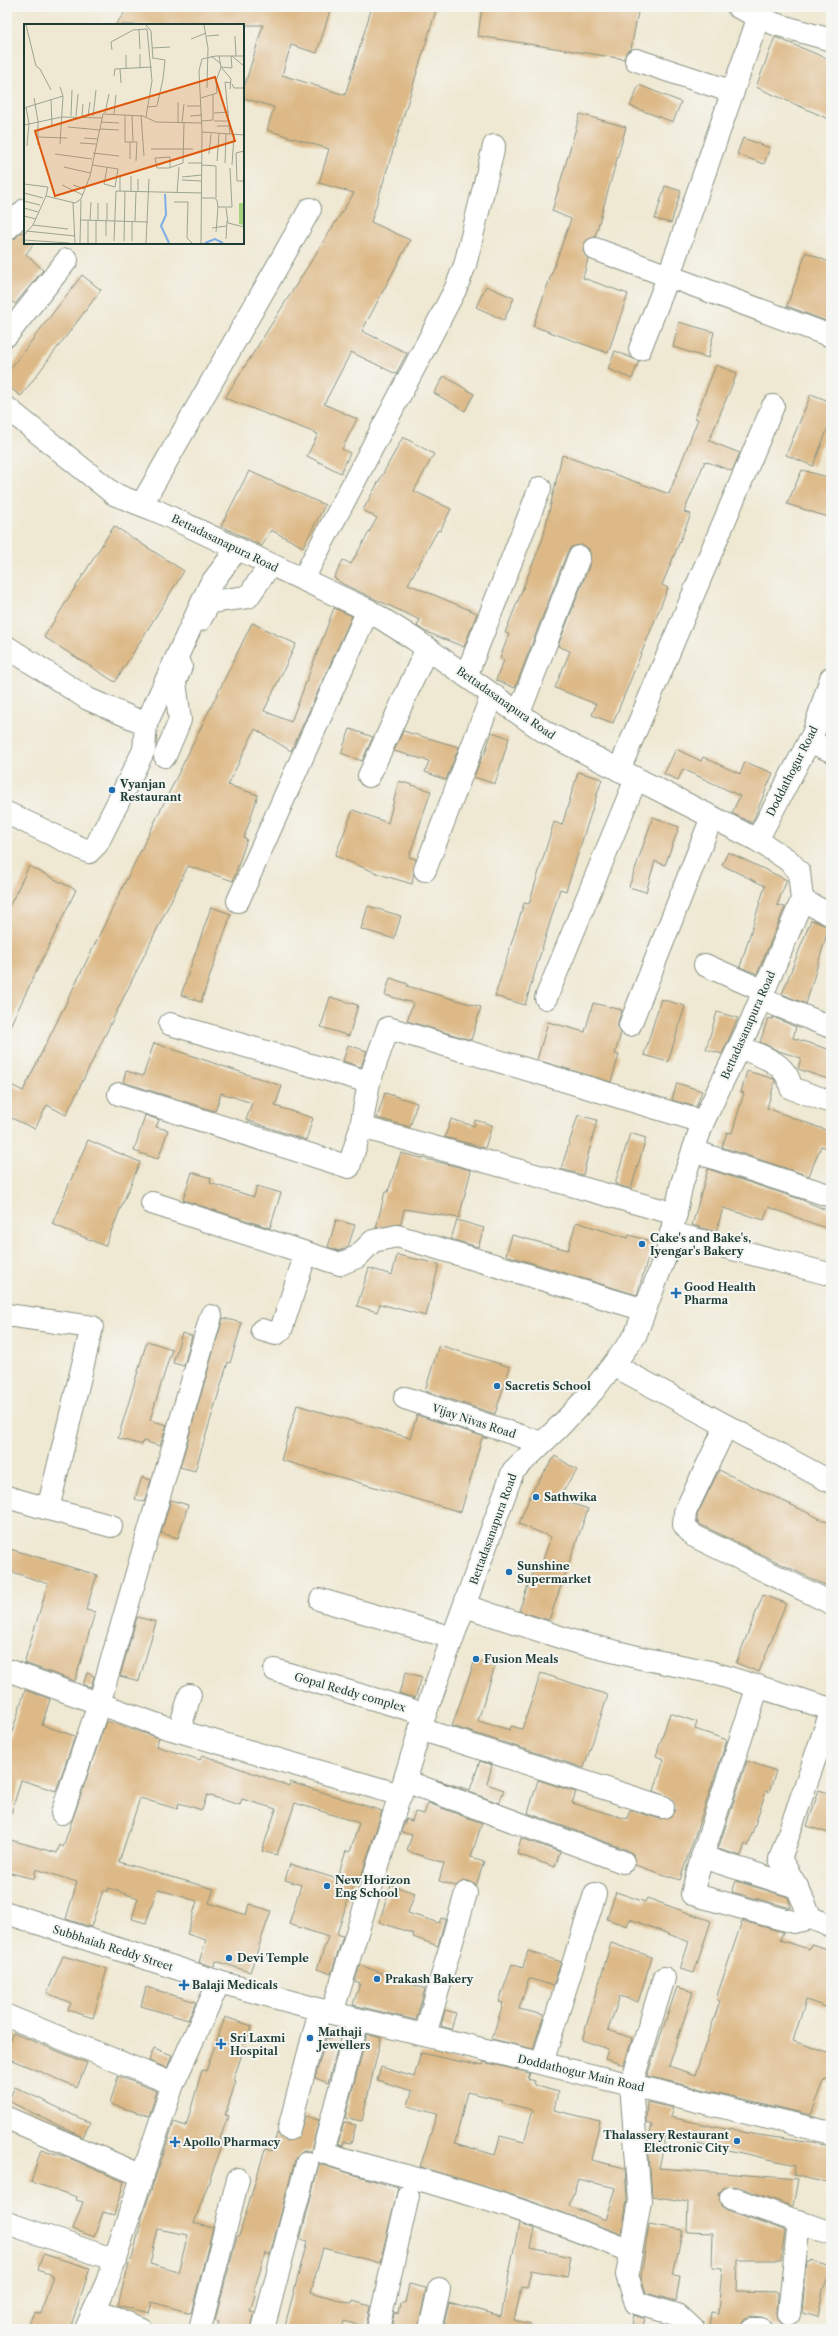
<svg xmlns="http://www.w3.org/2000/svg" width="838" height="2336" font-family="'Libre Caslon Text',serif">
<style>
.building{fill:#ddb987;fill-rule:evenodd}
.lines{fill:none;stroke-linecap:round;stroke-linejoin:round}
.minor-casing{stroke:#879283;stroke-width:24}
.minor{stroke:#fff;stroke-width:22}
.poi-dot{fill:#1f6fb2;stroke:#f6f6f2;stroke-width:1.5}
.labels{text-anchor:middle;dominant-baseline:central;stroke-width:4;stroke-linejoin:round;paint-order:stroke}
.street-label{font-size:11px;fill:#1f3d34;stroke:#f6f6f2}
.poi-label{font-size:11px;font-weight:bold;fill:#1f3d34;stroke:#f6f6f2;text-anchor:start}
.inset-river{fill:none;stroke:#7eade8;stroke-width:2}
.inset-road{fill:none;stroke:#9ca493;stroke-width:1}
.view{fill:#de580e;fill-opacity:0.15;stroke:#de580e;stroke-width:2}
.inset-edge{fill:none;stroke:#1f3d34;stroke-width:2}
</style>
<rect width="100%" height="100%" fill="#f6f6f2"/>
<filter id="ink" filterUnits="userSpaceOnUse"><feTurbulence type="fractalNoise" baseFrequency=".025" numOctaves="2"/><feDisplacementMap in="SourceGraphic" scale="8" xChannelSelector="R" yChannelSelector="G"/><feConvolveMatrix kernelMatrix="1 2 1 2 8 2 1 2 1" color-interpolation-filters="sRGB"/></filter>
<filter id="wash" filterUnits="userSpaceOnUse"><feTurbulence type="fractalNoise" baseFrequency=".012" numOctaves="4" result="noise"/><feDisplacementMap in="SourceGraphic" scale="16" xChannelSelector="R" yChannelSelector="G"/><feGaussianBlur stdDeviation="0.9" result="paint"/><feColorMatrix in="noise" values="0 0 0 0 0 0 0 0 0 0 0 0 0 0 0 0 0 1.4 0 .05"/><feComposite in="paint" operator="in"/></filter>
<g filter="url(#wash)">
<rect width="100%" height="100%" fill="#efe8d2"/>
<g id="blocks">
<g class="building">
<path d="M129,7H331L317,53L291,45L282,75L345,95L372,7H437L371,222L410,240L362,331L407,353L396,374L351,352L324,404L357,419L342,449L350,453L341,473L307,456L318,434L225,398L354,193L319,183L329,149L267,130L274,107L243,98V91L263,25H115Z"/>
<path d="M482,7H639L631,49L627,51L624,59L478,36Z"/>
<path d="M775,37L831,60V120L756,87Z"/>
<path d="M639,85L681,102L673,122L630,106Z"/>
<path d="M580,114L626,127L595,237L587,240L583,251L588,259L583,278L628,294L608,353L533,326L571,219L552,211Z"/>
<path d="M743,138L770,148L764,164L737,154Z"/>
<path d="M665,186L681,191L671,223L655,219Z"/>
<path d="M21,232L25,235V243H34L26,254L43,270L15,304L7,297V241L16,238Z"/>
<path d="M806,252L831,263V323L787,306Z"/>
<path d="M82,275L101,290L21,396L7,386V373Z"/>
<path d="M486,286L514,298L504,320L476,307Z"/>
<path d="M679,322L714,332L708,358L673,347Z"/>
<path d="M615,351L639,361L632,379L608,369Z"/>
<path d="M716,365L737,373L709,441L740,453L732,471L705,461L684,512L691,514L662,585L668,588L613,723L592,715L596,704L555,688L570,651L558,646L591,561L589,549L583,545L571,547L567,553L515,688L496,680L504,660L500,658L509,634L505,633L543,538L562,455L669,494L698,419L695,418Z"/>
<path d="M444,376L474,394L465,411L434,393Z"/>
<path d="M811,394L831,402V420L813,466L786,455Z"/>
<path d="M403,437L434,454L414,491L451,509L440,531L438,530L408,584L477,613L464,647L424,631L417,626L420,620L343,584L334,578L343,560L351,564L377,518L363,510Z"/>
<path d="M802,470L831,478V518L787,504Z"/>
<path d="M249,471L325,505L303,547L271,530L262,546L221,526Z"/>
<path d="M114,526L184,571L115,682L44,637Z"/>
<path d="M334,608L352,616L291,751L255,729L228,785L258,795L244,838L247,839L233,881L188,866L66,1115L47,1105L35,1129L7,1116V1083L23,1091L252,623L296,644L264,711L291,722Z"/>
<path d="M350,729L373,737L362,761L341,753Z"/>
<path d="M403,731L459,747L446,780L425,772L429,761L394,751Z"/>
<path d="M492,732L509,738L495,784L474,777L482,756H484Z"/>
<path d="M676,749L701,761L703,757L740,774L745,762L773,773L752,823L732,813L740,796L683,769L678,780L664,774Z"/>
<path d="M578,772L602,779L566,891L560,889L525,1005L495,996L524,903L529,904L554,822L562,825Z"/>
<path d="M399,781L431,791L409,857L416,859L412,884L382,875L335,856L353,810L388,823Z"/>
<path d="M653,817L679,827L665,865L655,861L646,892L629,887Z"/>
<path d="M728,852L787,880L777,905L785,907L757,974L740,967L765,886L722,865Z"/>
<path d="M29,866L76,890L7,1032V911Z"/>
<path d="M368,906L401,916L394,939L361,929Z"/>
<path d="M211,907L231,914L201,1002L181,995Z"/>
<path d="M811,920L829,927L806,1004L782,994Z"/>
<path d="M390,978L408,984L407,986L481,1007L471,1040L407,1021L413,1003L385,995Z"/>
<path d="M330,997L358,1005L349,1036L321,1027Z"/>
<path d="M661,999L685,1006L668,1062L644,1055Z"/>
<path d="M593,1003L622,1010L618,1021V1027L621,1033L615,1054L619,1055L611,1082L537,1060L548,1022L585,1032Z"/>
<path d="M717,1012L738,1018L722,1054L706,1049Z"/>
<path d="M773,1017L796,1027L793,1038L831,1050V1080L798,1069L801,1058L779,1051L760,1042L768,1018L772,1019Z"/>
<path d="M154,1043L282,1086L275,1106L313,1118L306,1140L246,1120L252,1103L221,1093L215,1111L123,1082L126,1071L143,1076Z"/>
<path d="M348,1045L367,1051L361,1067L343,1061Z"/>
<path d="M747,1071L774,1079L775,1081L767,1108L831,1132V1149L821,1146L809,1176L722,1147L727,1132L732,1133L744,1093L741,1092Z"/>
<path d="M677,1083L702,1091L696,1107L672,1100Z"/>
<path d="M385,1093L417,1103L410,1127L377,1118Z"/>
<path d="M145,1115L159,1120L156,1127L168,1130L158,1159L134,1151Z"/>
<path d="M578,1115L597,1120L583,1175L561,1169Z"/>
<path d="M451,1119L474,1126L475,1120L492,1125L485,1148L445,1137Z"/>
<path d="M630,1133L646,1138L631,1189L615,1184Z"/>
<path d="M88,1140L140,1162L105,1246L52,1224Z"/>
<path d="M401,1153L471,1170L459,1218L404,1209L401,1224L376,1228L385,1192H388Z"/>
<path d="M708,1169L800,1199L831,1212V1230L768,1207L764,1220L723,1208L716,1232L692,1225Z"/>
<path d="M192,1172L211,1178L210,1183L254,1197L257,1186L281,1193L270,1228L183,1200Z"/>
<path d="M336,1220L355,1225L348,1247L339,1251L328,1247Z"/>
<path d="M457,1220L484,1228L478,1247L451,1239Z"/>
<path d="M576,1222L628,1238L629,1235L653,1242L637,1295L506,1255L512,1235L568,1250Z"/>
<path d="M397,1255L439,1264L426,1316L380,1304L377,1312L357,1306L369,1268L392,1275Z"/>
<path d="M223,1318L242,1323L230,1363L228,1362L195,1471L180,1467Z"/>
<path d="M182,1333L192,1336L184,1366L173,1363Z"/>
<path d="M147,1341L172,1349L150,1420L167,1425L160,1446L143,1441L142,1445L118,1438Z"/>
<path d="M439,1345L510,1367L495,1414L425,1391Z"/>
<path d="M297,1405L410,1438L417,1415L488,1438H482L461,1512L281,1460Z"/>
<path d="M555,1456L577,1470L558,1499L588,1509L549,1620L519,1611L536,1563L541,1565L551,1537L519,1524L532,1491Z"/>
<path d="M719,1470L831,1524V1588L701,1525L697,1521V1515Z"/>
<path d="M142,1477L151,1480L144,1502L135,1499Z"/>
<path d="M171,1500L188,1505L178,1538L161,1533Z"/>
<path d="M7,1548L97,1575L86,1610L95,1612L75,1681L24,1663L48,1584L7,1570Z"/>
<path d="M763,1595L786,1603L759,1672L736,1663Z"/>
<path d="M137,1617L156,1622L139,1681L120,1676Z"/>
<path d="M475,1660L495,1666L478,1721L510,1730L511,1726L522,1729L541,1673L608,1695L584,1768L452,1726Z"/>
<path d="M406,1672L422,1677L415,1698L399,1693Z"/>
<path d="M87,1673L94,1676L91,1687L83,1685Z"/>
<path d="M25,1690L50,1699L42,1725L75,1736L56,1791L21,1780L11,1814H7V1749Z"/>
<path d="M670,1713L697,1722L695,1729L727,1740L680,1880L635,1865L633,1854L627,1850L528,1813L538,1780L576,1792L572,1803L627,1819L630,1810L660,1819L671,1816L675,1810L672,1799L654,1791L664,1759L656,1756Z"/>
<path d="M106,1721L159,1738L156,1746L200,1760L202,1755L289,1786L290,1782L382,1811L361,1877L356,1875L337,1934L343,1936L331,1974L317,1969L328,1937L289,1924L301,1885L285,1880L290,1864L337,1879L346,1851L350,1852L359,1823L295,1803L277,1855L262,1851L276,1809L242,1799L240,1805L207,1795L202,1810L179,1803L177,1809L140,1798L119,1862L214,1889L209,1903L246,1915L249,1904L271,1911L250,1972L216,1961L214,1967L199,1962L206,1940L187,1934L197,1901L157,1889L146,1923L132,1919L138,1898L108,1888L107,1892L103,1890L91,1927L66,1919L77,1882L36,1869L34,1879L7,1872V1839L57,1853L60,1845L63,1847Z"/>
<path d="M480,1761L492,1765L487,1784L504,1790L499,1803L437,1780L470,1790Z"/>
<path d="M747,1761L776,1771L769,1792L766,1791L748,1846L745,1844L741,1856L718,1849Z"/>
<path d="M819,1790L831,1794V1834L807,1826Z"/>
<path d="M428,1803L482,1823L471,1857L484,1861L476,1886L469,1881H463L456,1886L439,1881L444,1863L407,1851L412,1835L401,1832L406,1819L412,1821L415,1812L424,1814Z"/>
<path d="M521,1838L560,1852L555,1867L517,1854Z"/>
<path d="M736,1881L788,1897L791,1908L732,1892Z"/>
<path d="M391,1885L415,1893L408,1913L439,1923L441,1918L445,1919L438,1946L413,1937L414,1934L379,1922Z"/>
<path d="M616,1892L645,1902L647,1898L711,1921L694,1973L680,1969L689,1942L630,1919L627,1926L607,1919Z"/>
<path d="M742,1921L783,1932L780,1940L809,1949L811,1944L831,1950V1990L826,2007L806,2000L793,2041L831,2054V2081L825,2079L811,2115L647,2076L677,1987L693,1992L669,2066L695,2075L720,2001L716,1999Z"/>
<path d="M611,1943L652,1957L638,2002L620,1996L608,2030L632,2038L624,2065L605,2059L608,2049L582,2040Z"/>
<path d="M528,1951L561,1962L553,1986L529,1978L519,2009L544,2015L533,2049L492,2039L503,2003L499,2002L512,1964L523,1968Z"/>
<path d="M63,1956L107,1969L93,2018L68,2010L71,2003L47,1993Z"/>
<path d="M360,1965L425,1989L416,2020L353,2005L360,1983L355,1981Z"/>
<path d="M146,1987L196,2002L188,2020L141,2006Z"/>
<path d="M445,2010L456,2013L451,2029L441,2026Z"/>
<path d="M225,2017L252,2026L233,2080L236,2081L225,2115L228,2116L220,2139L224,2140L194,2223L213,2228L191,2313L152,2302L149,2313L118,2305L130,2259H132L143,2214L174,2122L186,2126L202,2070L206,2071ZM158,2229L188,2235L178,2272L150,2264Z"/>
<path d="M13,2033L87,2063L77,2087L7,2058V2047Z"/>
<path d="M367,2034L381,2038L362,2121L345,2118Z"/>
<path d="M331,2036L340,2039L328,2083L315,2078L326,2038L330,2039Z"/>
<path d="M154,2048L172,2055L167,2068L149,2061Z"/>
<path d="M421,2053L476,2065L477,2064L483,2065L484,2062L530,2073L528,2079L535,2081L534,2085L558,2092L554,2110L600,2121L591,2160L625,2168L627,2200L622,2234L519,2197L420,2167L437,2114L408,2106L412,2091L377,2080L381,2067L414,2077ZM467,2092L502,2100L501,2102L533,2110L524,2142L500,2136L495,2155L455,2143ZM578,2179L616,2188L606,2220L569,2206Z"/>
<path d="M118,2076L157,2091L149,2116L110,2104Z"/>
<path d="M15,2087L90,2123L83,2137L8,2101Z"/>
<path d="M647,2102L673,2108L670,2117L729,2130L730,2128L746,2133L831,2146V2184L794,2175L795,2165L666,2136L659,2168L798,2179L793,2206L735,2186L723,2188L719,2194L721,2206L727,2210L785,2230L781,2260H738L737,2291L778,2292L777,2313L778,2319L783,2326L771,2325L766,2318L753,2316L746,2318L741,2326L709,2329L711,2312L718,2313L722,2269L712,2268L713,2233L687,2232L688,2202L652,2196L648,2142L652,2125L646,2123Z"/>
<path d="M305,2116L319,2120L311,2151H303L295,2160L270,2255L265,2253L254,2291L256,2292L250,2311L255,2312L251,2329H217L219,2321L215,2320L237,2236H239L265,2149L272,2151L277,2133L286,2141L298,2138Z"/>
<path d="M344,2122L356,2125L351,2143L344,2142L343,2146L338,2144Z"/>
<path d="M41,2149L69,2158L124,2182L114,2215L103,2212L94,2237L73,2229L83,2202L76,2200L77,2197L31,2182Z"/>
<path d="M319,2164L398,2188L380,2263L323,2248L311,2292L352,2304L353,2301L370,2306L366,2327L344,2321L342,2329H284L307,2242L300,2240Z"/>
<path d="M519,2223L535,2229L531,2248L571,2257L567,2277L531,2270L527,2288L522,2287L514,2320L531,2324V2329H443L449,2302L501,2316Z"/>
<path d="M649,2224L683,2230L673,2275L680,2276L676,2301L646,2293L641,2277Z"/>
<path d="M43,2254L90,2268L71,2326L74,2329H27L34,2312L41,2314L53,2275L38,2270Z"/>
<path d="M812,2260L831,2268L823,2290L818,2317L802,2313L807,2262H811Z"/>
<path d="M409,2284L426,2288L418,2329H391L394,2313L399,2314L401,2303H405Z"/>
<path d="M634,2315L645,2319L642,2329H631Z"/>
</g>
</g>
</g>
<g filter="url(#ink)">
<use href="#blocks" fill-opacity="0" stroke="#879283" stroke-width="1"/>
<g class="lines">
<g class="minor-casing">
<g id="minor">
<path d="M738,7L775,24L831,40"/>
<path d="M636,60L733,92"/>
<path d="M7,229L25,210"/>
<path d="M595,249L831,336"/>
<path d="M7,335L67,260"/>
<path d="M640,349L669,275L759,16"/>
<path d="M7,408L114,494L157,511L368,610L414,639L545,732L757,840L788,860L799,872L802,900L750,1024L703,1122L682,1183L668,1249L635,1336L593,1391L558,1428L513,1471L425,1714L332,2013"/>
<path d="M142,504L310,209"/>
<path d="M303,579L455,290L465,265L494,146"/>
<path d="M200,620L210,602L248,597L270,565"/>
<path d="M7,647L88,699L146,724"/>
<path d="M466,676L540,488"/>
<path d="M519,713L579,557"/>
<path d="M809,741L831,751"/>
<path d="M165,756L180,720L175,682L181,666"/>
<path d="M619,770L773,406"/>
<path d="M369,776L427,648"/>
<path d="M7,813L89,852L97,844L144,750L146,724L210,585L237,549"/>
<path d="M757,840L813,734L831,678"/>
<path d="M425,870L492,695"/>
<path d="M802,900L831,915"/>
<path d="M238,901L368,610"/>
<path d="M705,965L764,991"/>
<path d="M546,998L636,779"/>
<path d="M761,999L831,1027"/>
<path d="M170,1024L369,1082L361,1127L676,1214"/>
<path d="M630,1025L712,817"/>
<path d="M739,1047C761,1056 787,1062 791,1088L831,1102"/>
<path d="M369,1082L388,1028L703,1122"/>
<path d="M119,1094L349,1167L361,1127"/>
<path d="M693,1151L831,1196"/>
<path d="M152,1203L340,1264L357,1257L373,1241L397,1236L645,1310"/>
<path d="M671,1233L825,1273"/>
<path d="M7,1315L92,1327L48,1509L7,1497"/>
<path d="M262,1330L276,1334L281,1330L306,1253"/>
<path d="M613,1365L831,1482"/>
<path d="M405,1398L542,1443"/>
<path d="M726,1426L685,1512L684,1525L694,1536L831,1603"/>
<path d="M48,1509L111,1526"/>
<path d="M321,1600L453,1638"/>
<path d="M465,1606L572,1641L641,1658L710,1672L831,1709"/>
<path d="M7,1670L161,1726L401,1795"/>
<path d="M275,1670L425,1714"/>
<path d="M758,1686L702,1857L797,1887"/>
<path d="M420,1729L663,1807"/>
<path d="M179,1731L190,1695"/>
<path d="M405,1781L623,1862"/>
<path d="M62,1813L99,1704L211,1316"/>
<path d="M702,1857L692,1894L793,1922L811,1918L831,1926"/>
<path d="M7,1913L219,1982"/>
<path d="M811,1918L797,1887L780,1859L831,1712"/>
<path d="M664,1978L631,2085L640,2201L627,2275L636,2303L678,2315L693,2329"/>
<path d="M7,2016L173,2084"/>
<path d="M358,2020L323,2152C363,2167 405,2174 445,2187C508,2205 570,2227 631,2251"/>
<path d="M425,2035L466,1893"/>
<path d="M542,2063L595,1894"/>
<path d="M7,2118L143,2176"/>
<path d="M289,2129L320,2010"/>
<path d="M731,2198L831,2233"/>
<path d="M7,2223L115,2260"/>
<path d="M95,2309L141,2329"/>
<path d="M789,2314L799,2221"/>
<path d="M86,2329L107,2282L173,2084L219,1982L332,2013L831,2133"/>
<path d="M200,2329L238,2179"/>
<path d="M263,2329L307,2163"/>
<path d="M378,2329L408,2196"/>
<path d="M430,2329L439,2289"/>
<path d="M753,2329H760"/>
</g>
</g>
<use href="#minor" class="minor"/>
</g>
</g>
<g class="poi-dot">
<circle cx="112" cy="790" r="4"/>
<circle cx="642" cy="1244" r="4"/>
<path d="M674 1287h4v4h4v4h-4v4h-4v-4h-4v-4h4z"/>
<circle cx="497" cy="1386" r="4"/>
<circle cx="536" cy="1497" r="4"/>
<circle cx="509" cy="1572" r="4"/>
<circle cx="476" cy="1659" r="4"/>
<circle cx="327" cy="1886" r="4"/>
<circle cx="229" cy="1958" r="4"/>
<circle cx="377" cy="1979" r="4"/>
<path d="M182 1979h4v4h4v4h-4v4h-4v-4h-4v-4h4z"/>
<circle cx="310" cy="2038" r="4"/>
<path d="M219 2038h4v4h4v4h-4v4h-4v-4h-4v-4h4z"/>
<circle cx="737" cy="2141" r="4"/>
<path d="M173 2136h4v4h4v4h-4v4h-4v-4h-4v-4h4z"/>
</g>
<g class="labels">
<g class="street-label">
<text transform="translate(225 543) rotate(26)">Bettadasanapura Road</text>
<text transform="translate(506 703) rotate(35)">Bettadasanapura Road</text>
<text transform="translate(792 771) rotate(-63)">Doddathogur Road</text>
<text transform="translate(748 1025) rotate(-66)">Bettadasanapura Road</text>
<text transform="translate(474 1421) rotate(18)">Vijay Nivas Road</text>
<text transform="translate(493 1529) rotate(-70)">Bettadasanapura Road</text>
<text transform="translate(350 1692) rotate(16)">Gopal Reddy complex</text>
<text transform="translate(113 1948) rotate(18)">Subbhaiah Reddy Street</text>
<text transform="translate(581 2073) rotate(13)">Doddathogur Main Road</text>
</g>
<g class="poi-label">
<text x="120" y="784">Vyanjan<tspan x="120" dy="13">Restaurant</tspan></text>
<text x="650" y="1238">Cake's and Bake's,<tspan x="650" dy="13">Iyengar's Bakery</tspan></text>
<text x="684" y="1287">Good Health<tspan x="684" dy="13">Pharma</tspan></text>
<text x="505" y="1386">Sacretis School</text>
<text x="544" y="1497">Sathwika</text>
<text x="517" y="1566">Sunshine<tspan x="517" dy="13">Supermarket</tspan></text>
<text x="484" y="1659">Fusion Meals</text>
<text x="335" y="1880">New Horizon<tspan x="335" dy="13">Eng School</tspan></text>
<text x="237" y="1958">Devi Temple</text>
<text x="385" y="1979">Prakash Bakery</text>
<text x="192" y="1985">Balaji Medicals</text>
<text x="318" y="2032">Mathaji<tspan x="318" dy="13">Jewellers</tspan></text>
<text x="230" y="2038">Sri Laxmi<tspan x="230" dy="13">Hospital</tspan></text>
<text x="729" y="2135" text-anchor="end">Thalassery Restaurant<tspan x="729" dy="13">Electronic City</tspan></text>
<text x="183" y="2142">Apollo Pharmacy</text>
</g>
</g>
<g transform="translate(24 24)">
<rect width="220" height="220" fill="#efe8d2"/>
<path d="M215,179H220V201L215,200Z" fill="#a6d27e"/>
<path class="inset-river" d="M141,170L142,191L137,202L145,219M181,219L191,215L199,219"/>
<path class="inset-road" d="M2,1L12,42L16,45L27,66M122,1L127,7L129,35M180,1L184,24L183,64M115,6L116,25M183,12L195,11M211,12L212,32M167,15L182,9M128,24L146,23M88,26L87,18L109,6L123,5L128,57L122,93M116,30V44M102,31V44M187,32L197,40M195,32L197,43L207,55L206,65M208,32L220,42M220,32H192L178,35L175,47L178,108L220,111M96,45L97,59M90,52L91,45L128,43M208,60L210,64H220M36,63L39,72L36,120M10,74L14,97V121M177,74L193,69L192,57L197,43L208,44L207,32M27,75L28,102M163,82H177M2,83L5,100L3,122M124,83L133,82L139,55L141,36L129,34M0,84L39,72M81,89L85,70M190,89L205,88M90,90L92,71M101,91V118H106M117,91L120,132M47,92L48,66M52,92L54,70M58,92L59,80M64,92L66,78M69,92L72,66M166,92L178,91M178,97L189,96V70M190,97H206M77,98L95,99M154,99V78M158,99L160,80M0,101L38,93L78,94M193,102H206M44,103L76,106M76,105L95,106M206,110L201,58L207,59M14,113L43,114M60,114L74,115M109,118H113L112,137M56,119L72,120M127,125H169M220,127L212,129L213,157H220M69,129L95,132M31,130L68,135M185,130L187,110M106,135V118H109L108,91M193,137L195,110M164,139H178M201,139L202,110M68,141L94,145L91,163L80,160L83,144M178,141L192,142V174M208,141L210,111M40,143L66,149M146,143V133L131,134L133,144H145L159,139L160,99M158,153L178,151M114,155V168M158,156L178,157M0,160L24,163L22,172M38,161L59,171M49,161L61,165M96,167V153M107,168V152M0,169L19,174M153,169L155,143M178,174H190L193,176L194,183H208L206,144M0,177L16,181M150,178H164L163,214L168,219M49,179L51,219M0,184L14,188M202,184L204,199L220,203M0,192L12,195M57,196L124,198M66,196L67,178M72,196V219M74,196V179M82,196V212M83,196V179M111,197L112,168M9,201L44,205M188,204L202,202M2,207L51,212M192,208L194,183M0,211L9,201L22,172L51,179L57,175L66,152L79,90L119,92L132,98L178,99M202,215L203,197M0,216L45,219M90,217L92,167L178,169M100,217L101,167M108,217V197M56,219L57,176M64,219V196M122,219L125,155M177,219L178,108"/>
<path class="view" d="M191,53L211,117L31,172L11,107Z"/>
<rect width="220" height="220" class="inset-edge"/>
</g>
<rect width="838" height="2336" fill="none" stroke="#f6f6f2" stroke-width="24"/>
</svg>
